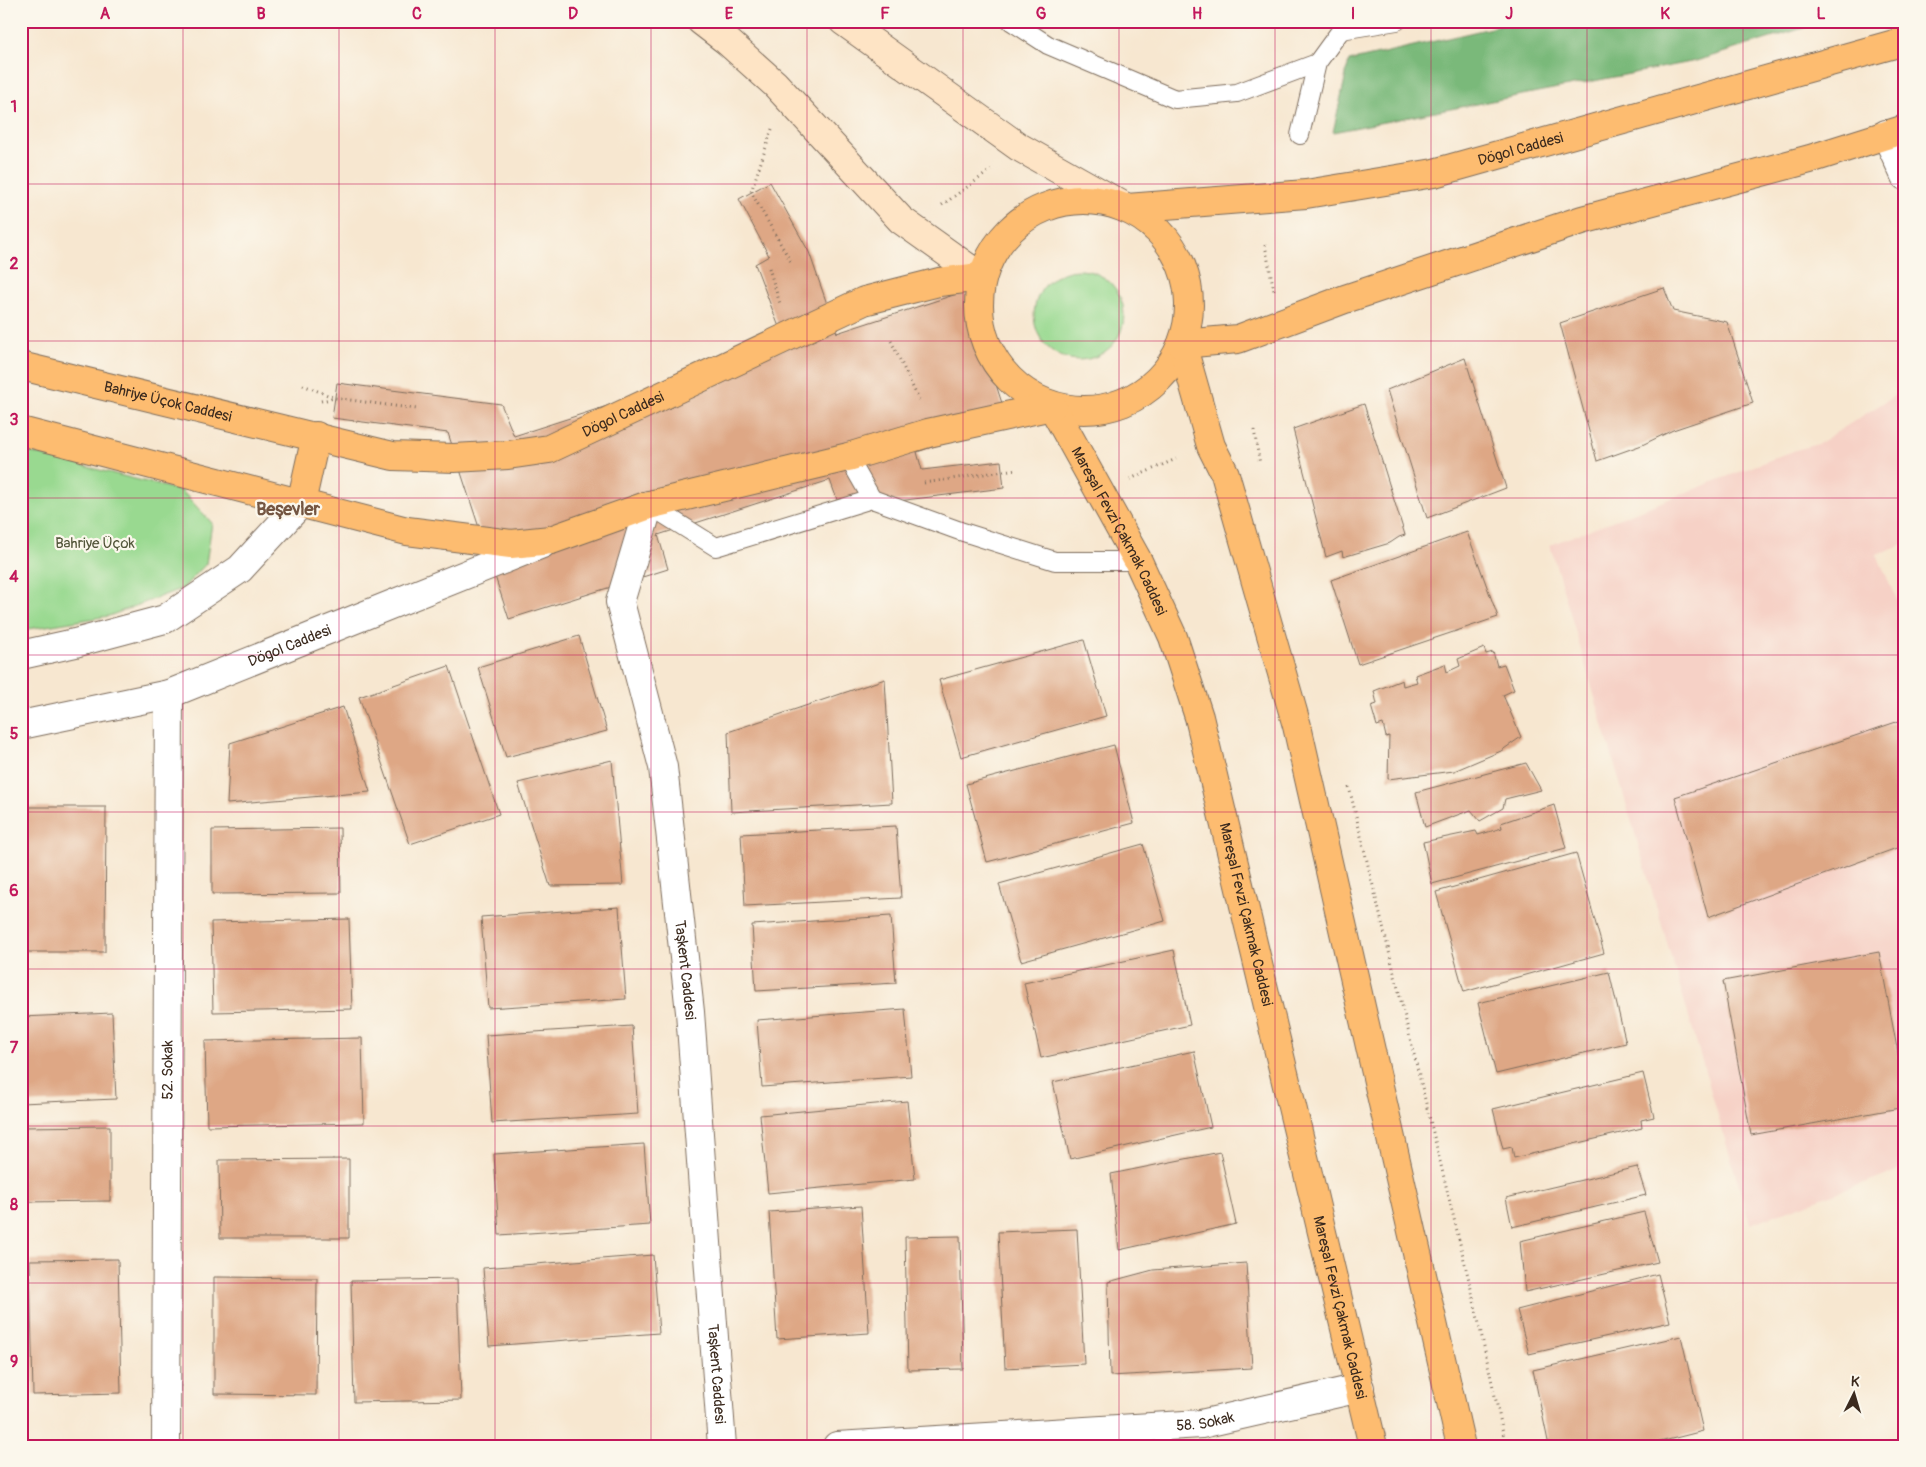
<svg xmlns="http://www.w3.org/2000/svg" width="1926" height="1467" font-family="Pangolin,sans-serif">
<style>
.built{fill:#f6d1c6}
.green{fill:#99d990;stroke:#6a8257}
.forest{fill:#7ab97a;stroke:#5a724c}
.building{fill:#dea785}
.lines{fill:none;stroke-linecap:round;stroke-linejoin:round}
.service-casing{stroke:#7d6c5c;stroke-width:20}
.minor-casing{stroke:#7d6c5c;stroke-width:30}
.tertiary-casing{stroke:#7d6c5c;stroke-width:30}
.secondary-casing{stroke:#7d6c5c;stroke-width:30}
.primary-casing{stroke:#7d6c5c;stroke-width:30}
.path{stroke:#7d6c5c;stroke-width:3;stroke-dasharray:1 4;stroke-linecap:butt}
.service{stroke:#fff;stroke-width:18}
.minor{stroke:#fff;stroke-width:28}
.tertiary{stroke:#fff;stroke-width:28}
.secondary{stroke:#fee4c5;stroke-width:28}
.primary{stroke:#fdbc6f;stroke-width:28}
.grid{fill:none;stroke:#c2185b;stroke-width:1;stroke-opacity:0.55}
.labels{text-anchor:middle;dominant-baseline:central;stroke-width:4.5;stroke-linejoin:round;paint-order:stroke}
.street-label{font-size:15px;fill:#3b2a1e;stroke:#fbf7ec}
.park-label{font-size:15px;fill:#52563a;stroke:#fbf7ec}
.quarter-label{font-size:18px;font-weight:bold;fill:#745642;stroke:#fbf7ec}
.neatline{fill:none;stroke:#c2185b;stroke-width:2}
.grid-label{font-size:16px;text-anchor:middle;font-weight:bold;fill:#c2185b}
</style>
<rect width="100%" height="100%" fill="#fbf7ec"/>
<filter id="ink" filterUnits="userSpaceOnUse"><feTurbulence type="fractalNoise" baseFrequency=".02" numOctaves="2"/><feDisplacementMap in="SourceGraphic" scale="10" xChannelSelector="R" yChannelSelector="G"/><feConvolveMatrix kernelMatrix="1 2 1 2 8 2 1 2 1" color-interpolation-filters="sRGB"/></filter>
<filter id="wash" filterUnits="userSpaceOnUse"><feTurbulence type="fractalNoise" baseFrequency=".0096" numOctaves="4" result="noise"/><feDisplacementMap in="SourceGraphic" scale="20" xChannelSelector="R" yChannelSelector="G"/><feGaussianBlur stdDeviation="1.12" result="paint"/><feColorMatrix in="noise" values="0 0 0 0 0 0 0 0 0 0 0 0 0 0 0 0 0 1.4 0 .05"/><feComposite in="paint" operator="in"/></filter>
<g filter="url(#wash)">
<rect width="100%" height="100%" fill="#f7e7d0"/>
<path class="built" d="M1905,389V543L1877,555L1905,618V1168L1750,1224L1550,545L1796,450L1818,444Z"/>
<g class="green">
<circle cx="1079" cy="315" r="45"/>
<path d="M21,450L182,491L212,523L206,564L183,588L109,616L21,630Z"/>
</g>
<path class="forest" d="M1521,21H1826L1696,61L1333,132L1349,61Z"/>
<g id="blocks">
<g class="building">
<path d="M770,182L809,252L837,333L966,291L1008,422L917,452L922,470L1001,461L1004,488L840,508L830,480L658,535L668,569L509,619L448,433L332,418L337,383L501,404L514,436L787,348L755,264L769,256L739,199Z"/>
<path d="M1664,288L1673,311L1727,322L1753,403L1673,430L1642,445L1597,461L1560,323Z"/>
<path d="M1465,358L1506,488L1427,518L1387,390Z"/>
<path d="M1364,404L1405,535L1399,537L1390,543L1343,557L1342,551L1326,557L1293,429Z"/>
<path d="M1467,532L1498,617L1358,664L1331,580Z"/>
<path d="M579,636L607,731L506,757L478,667Z"/>
<path d="M1084,640L1106,716L961,757L939,680Z"/>
<path d="M1484,648L1486,654L1493,652L1497,666L1504,664L1514,690L1503,695L1521,737L1501,751L1454,771L1388,779L1389,736L1386,737L1383,724L1377,726L1371,706L1377,704L1374,691L1402,680L1403,686L1417,682L1415,675L1445,664L1447,672L1460,666L1458,659Z"/>
<path d="M449,666L499,814L410,844L359,697Z"/>
<path d="M885,679L892,803L731,812L728,732Z"/>
<path d="M343,707L370,792L227,804L230,743Z"/>
<path d="M1905,719V845L1708,917L1675,797Z"/>
<path d="M1114,745L1134,823L987,862L966,784Z"/>
<path d="M612,760L623,885L550,886L518,783Z"/>
<path d="M1526,763L1541,790L1505,799L1503,808L1480,821L1471,810L1425,827L1416,792Z"/>
<path d="M1554,805L1566,848L1432,884L1423,842L1476,831L1478,835L1502,828L1501,823Z"/>
<path d="M21,807H106L105,952H21Z"/>
<path d="M896,826L901,898L745,906L741,834Z"/>
<path d="M340,828L341,893L212,894V830Z"/>
<path d="M1143,844L1165,921L1021,961L999,884Z"/>
<path d="M1576,853L1604,953L1464,992L1436,892Z"/>
<path d="M619,907L626,999L488,1008L481,917Z"/>
<path d="M891,916L896,983L756,991L752,925Z"/>
<path d="M349,919L352,1009L213,1012L211,922Z"/>
<path d="M1174,950L1190,1025L1041,1058L1024,983Z"/>
<path d="M1879,952L1905,1091V1107L1751,1135L1723,981Z"/>
<path d="M1609,972L1626,1043L1496,1074L1478,1003Z"/>
<path d="M905,1009L911,1076L762,1087L757,1020Z"/>
<path d="M112,1013L116,1099L21,1103V1017Z"/>
<path d="M632,1026L638,1114L492,1123L486,1035Z"/>
<path d="M362,1038L364,1123L207,1126L205,1041Z"/>
<path d="M1194,1051L1211,1127L1070,1159L1053,1082Z"/>
<path d="M1643,1073L1654,1117L1641,1120L1642,1128L1514,1158L1512,1147L1503,1149L1493,1109Z"/>
<path d="M907,1101L915,1179L768,1193L760,1115Z"/>
<path d="M110,1126V1201L21,1202V1127Z"/>
<path d="M644,1144L650,1225L499,1235L494,1154Z"/>
<path d="M1220,1152L1236,1224L1119,1250L1111,1174Z"/>
<path d="M349,1159V1238H220L219,1160Z"/>
<path d="M1637,1167L1646,1195L1512,1227L1506,1198Z"/>
<path d="M861,1206L869,1333L777,1339L769,1212Z"/>
<path d="M1644,1212L1658,1262L1525,1292L1520,1241Z"/>
<path d="M1077,1229L1084,1364L1005,1368L998,1232Z"/>
<path d="M960,1236L963,1369L908,1370L905,1237Z"/>
<path d="M653,1255L659,1333L489,1346L483,1268Z"/>
<path d="M118,1259L121,1393L33,1395L30,1260Z"/>
<path d="M1246,1263L1252,1368L1110,1376L1108,1282L1153,1270Z"/>
<path d="M1658,1274L1670,1322L1529,1354L1517,1310Z"/>
<path d="M214,1277L317,1278L316,1395L214,1394Z"/>
<path d="M457,1279L461,1400L354,1402L351,1281Z"/>
<path d="M1681,1336L1703,1431L1644,1446H1549L1533,1370Z"/>
</g>
</g>
</g>
<g filter="url(#ink)">
<use href="#blocks" fill-opacity="0" stroke="#7d6c5c" stroke-width="1"/>
<g class="lines">
<g class="service-casing">
<g id="service">
<path d="M1011,21L1048,45L1175,99L1237,93L1317,63"/>
<path d="M1341,30L1397,21"/>
<path d="M1300,135L1317,63L1341,30L1350,21"/>
<path d="M848,457L872,499L960,531L1055,561H1138"/>
<path d="M649,505L716,547L872,499"/>
</g>
</g>
<g class="minor-casing">
<g id="minor">
<path d="M1886,134L1905,176"/>
<path id="s1" d="M166,1446L169,694"/>
<path id="s2" d="M837,1446L1201,1424L1360,1388"/>
</g>
</g>
<g class="tertiary-casing">
<g id="tertiary">
<path id="s3" d="M649,505L620,602L663,767L690,1012L722,1446"/>
<path d="M21,655L75,643L165,619L240,569L301,503"/>
<path id="s4" d="M21,725L169,694L542,544"/>
</g>
</g>
<g class="secondary-casing">
<g id="secondary">
<path d="M701,21L727,41L775,84L901,220L981,277"/>
<path d="M843,21L1019,147L1127,208"/>
</g>
</g>
<g class="primary-casing">
<g id="primary">
<circle cx="1084" cy="305" r="105"/>
<path id="s5" d="M1127,208L1306,194L1434,173L1905,41"/>
<path d="M1182,344L1211,446L1225,474L1297,726L1461,1446"/>
<path d="M1182,344L1238,339L1345,299L1582,220L1810,159L1905,129"/>
<path id="s6" d="M21,366L393,456L454,458L508,455L549,449L864,301L939,282L981,277"/>
<path id="s7" d="M1052,406L1138,561L1173,637L1199,717L1373,1446"/>
<path d="M21,431L407,531L511,544L551,540L649,505L848,457L928,433L1052,406"/>
<path d="M301,503L316,436"/>
</g>
</g>
<g class="path">
<path d="M772,129L751,192L791,262"/>
<path d="M942,205L991,170"/>
<path d="M1265,245L1274,291"/>
<path d="M769,268L780,304"/>
<path d="M891,341L919,400"/>
<path d="M303,385L335,398L417,409"/>
<path d="M321,401L335,398"/>
<path d="M1254,430L1260,464"/>
<path d="M1130,479L1176,459"/>
<path d="M924,483L1017,469"/>
<path d="M1349,787L1474,1301L1506,1446"/>
</g>
<use href="#service" class="service"/>
<use href="#minor" class="minor"/>
<use href="#tertiary" class="tertiary"/>
<use href="#secondary" class="secondary"/>
<use href="#primary" class="primary"/>
</g>
</g>
<path class="grid" d="M183,21V1446M339,21V1446M495,21V1446M651,21V1446M807,21V1446M963,21V1446M1119,21V1446M1275,21V1446M1431,21V1446M1587,21V1446M1743,21V1446M21,184H1905M21,341H1905M21,498H1905M21,655H1905M21,812H1905M21,969H1905M21,1126H1905M21,1283H1905"/>
<g class="labels">
<g class="street-label">
<text stroke="none"><textPath href="#s5" startOffset="399">Dögol Caddesi</textPath></text>
<text stroke="none"><textPath href="#s6" startOffset="151">Bahriye Üçok Caddesi</textPath></text>
<text stroke="none"><textPath href="#s6" startOffset="621">Dögol Caddesi</textPath></text>
<text stroke="none"><textPath href="#s7" startOffset="142">Mareşal Fevzi Çakmak Caddesi</textPath></text>
<text stroke="none"><textPath href="#s4" startOffset="281">Dögol Caddesi</textPath></text>
<text stroke="none"><textPath href="#s7" startOffset="548">Mareşal Fevzi Çakmak Caddesi</textPath></text>
<text stroke="none"><textPath href="#s3" startOffset="476">Taşkent Caddesi</textPath></text>
<text stroke="none"><textPath href="#s1" startOffset="376">52. Sokak</textPath></text>
<text stroke="none"><textPath href="#s7" startOffset="952">Mareşal Fevzi Çakmak Caddesi</textPath></text>
<text stroke="none"><textPath href="#s3" startOffset="881">Taşkent Caddesi</textPath></text>
<text stroke="none"><textPath href="#s2" startOffset="369">58. Sokak</textPath></text>
</g>
<g class="park-label">
<text x="95" y="543">Bahriye Üçok</text>
</g>
<g class="quarter-label">
<text x="288" y="509">Beşevler</text>
</g>
</g>
<rect width="1926" height="1467" fill="none" stroke="#fbf7ec" stroke-width="55"/>
<g transform="translate(1854 1394) rotate(5)" stroke="#fbf7ec" stroke-width="4" paint-order="stroke">
<path d="M0-4L9 19L0 12L-9 19Z" fill="#3b2a1e"/>
<text y="-8" font-size="14" font-weight="bold" text-anchor="middle" fill="#3b2a1e">K</text>
</g>
<rect x="28" y="28" width="1870" height="1412" class="neatline"/>
<g class="grid-label">
<text x="105" y="19">A</text>
<text x="261" y="19">B</text>
<text x="417" y="19">C</text>
<text x="573" y="19">D</text>
<text x="729" y="19">E</text>
<text x="885" y="19">F</text>
<text x="1041" y="19">G</text>
<text x="1197" y="19">H</text>
<text x="1353" y="19">I</text>
<text x="1509" y="19">J</text>
<text x="1665" y="19">K</text>
<text x="1821" y="19">L</text>
<text x="14" y="112">1</text>
<text x="14" y="269">2</text>
<text x="14" y="425">3</text>
<text x="14" y="582">4</text>
<text x="14" y="739">5</text>
<text x="14" y="896">6</text>
<text x="14" y="1053">7</text>
<text x="14" y="1210">8</text>
<text x="14" y="1367">9</text>
</g>
</svg>
